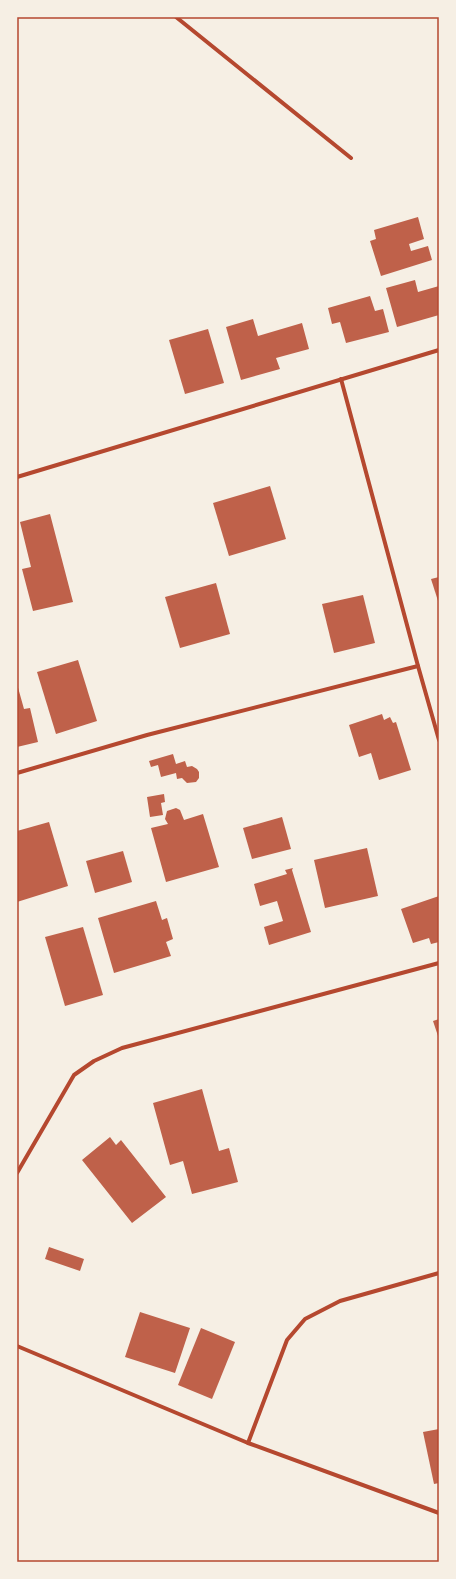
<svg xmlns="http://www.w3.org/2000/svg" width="456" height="1579" font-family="'IBM Plex Serif',serif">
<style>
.building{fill:#bf614a}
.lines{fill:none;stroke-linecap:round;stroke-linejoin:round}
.minor{stroke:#b5482f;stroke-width:4}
.neatline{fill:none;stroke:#b5482f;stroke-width:1.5}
</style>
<rect width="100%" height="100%" fill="#f6efe4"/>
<g class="building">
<path d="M418,217L424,239L409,244L411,251L428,246L432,260L381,276L370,241L376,239L374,230Z"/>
<path d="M415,280L418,292L439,286V315L397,327L386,288Z"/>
<path d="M370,296L375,311L383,309L389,332L346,343L340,322L332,324L328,308Z"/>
<path d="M253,319L258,336L302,323L309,349L276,358L280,369L241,380L226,327Z"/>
<path d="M208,329L224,383L185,394L169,340Z"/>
<path d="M270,486L286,539L229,556L213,503Z"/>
<path d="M50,514L73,602L33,611L22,569L31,567L20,522Z"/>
<path d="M439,577V604L431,579Z"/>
<path d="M216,583L230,634L180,648L165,597Z"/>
<path d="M363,595L375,643L334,653L322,604Z"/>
<path d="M78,660L97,721L56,734L37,672Z"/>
<path d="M17,684L24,709L30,708L38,742L17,747Z"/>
<path d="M382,714L384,720L390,717L393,723L396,722L411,770L379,780L371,753L359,757L349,725Z"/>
<path d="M173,754L176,764L185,761L187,767L192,766L197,769L199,772V778L196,782L187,783L182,778L177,779L176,773L161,777L158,765L151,767L149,761Z"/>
<path d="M164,794L165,802L161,803L163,815L150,817L147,797Z"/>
<path d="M176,808L180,810L184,820L203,814L219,867L166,882L151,828L168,824L165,819L167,811Z"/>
<path d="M282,817L291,849L252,859L243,828Z"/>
<path d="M49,822L68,886L17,902V831Z"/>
<path d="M367,848L378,896L325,908L314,860Z"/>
<path d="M123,851L132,882L95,893L86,861Z"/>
<path d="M293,868L292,870L311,932L269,945L264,927L283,921L277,901L260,906L254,884L287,874L285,870Z"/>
<path d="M439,896V942L431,944L429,938L413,943L401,909Z"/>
<path d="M156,901L162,920L167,918L173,939L166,942L171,956L114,973L98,918Z"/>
<path d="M83,927L103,995L65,1006L45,937Z"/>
<path d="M439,1019V1039L433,1021Z"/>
<path d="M202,1089L219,1151L229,1148L238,1182L192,1194L183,1161L170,1165L153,1103Z"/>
<path d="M110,1137L116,1145L121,1140L166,1197L132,1223L82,1160Z"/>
<path d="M49,1247L84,1259L80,1271L45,1259Z"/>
<path d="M140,1312L190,1328L175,1373L125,1357Z"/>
<path d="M201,1328L235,1342L212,1399L178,1385Z"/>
<path d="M439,1429V1483L434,1484L423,1432Z"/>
</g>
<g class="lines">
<g class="minor">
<path d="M176,17L351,158"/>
<path d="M341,379L418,666L439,740"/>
<path d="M17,477L439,350"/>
<path d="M17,773L147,735L418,666"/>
<path d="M17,1173L74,1075L94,1061L122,1048L439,963"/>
<path d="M17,1346L248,1443L439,1513"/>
<path d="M248,1443L287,1340L305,1319L340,1301L439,1273"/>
</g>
</g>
<rect width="456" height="1579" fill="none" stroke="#f6efe4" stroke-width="36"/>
<rect x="18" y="18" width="420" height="1543" class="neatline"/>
</svg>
